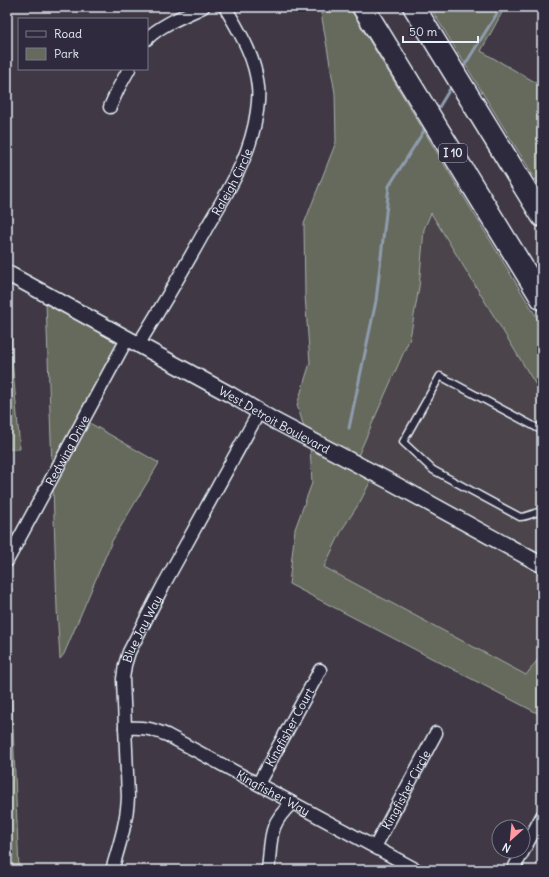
<svg xmlns="http://www.w3.org/2000/svg" width="549" height="877" font-family="Delius,sans-serif">
<style>
.built{fill:#4c444b}
.green{fill:#666a5c;stroke:#a7aeaa}
.lines{fill:none;stroke-linecap:round;stroke-linejoin:round}
.stream{stroke:#8f9caf;stroke-width:3}
.service-casing{stroke:#e8f1f8;stroke-width:9}
.minor-casing{stroke:#e8f1f8;stroke-width:15}
.tertiary-casing{stroke:#e8f1f8;stroke-width:18}
.motorway-casing{stroke:#e8f1f8;stroke-width:24}
.service{stroke:#2f2a3d;stroke-width:6}
.minor{stroke:#2f2a3d;stroke-width:12}
.tertiary{stroke:#2f2a3d;stroke-width:15}
.motorway{stroke:#2f2a3d;stroke-width:21}
.labels{text-anchor:middle;dominant-baseline:central;stroke-width:4;stroke-linejoin:round;paint-order:stroke}
.shield{fill:#2f2a3d;stroke:#b0b5c0;stroke-width:1}
.shield-label{font-size:11px;font-weight:bold;fill:#e8f1f8}
.street-label{font-size:12px;fill:#e8f1f8;stroke:#2f2a3d}
</style>
<rect width="100%" height="100%" fill="#403945"/>
<filter id="ink" filterUnits="userSpaceOnUse"><feTurbulence type="fractalNoise" baseFrequency=".025" numOctaves="2"/><feDisplacementMap in="SourceGraphic" scale="8" xChannelSelector="R" yChannelSelector="G"/><feConvolveMatrix kernelMatrix="1 2 1 2 8 2 1 2 1" color-interpolation-filters="sRGB"/></filter>
<g filter="url(#ink)">
<g class="built">
<path d="M431,213L542,395V558L357,458L410,338L419,287L424,229Z"/>
<path d="M353,469L542,571V654L526,675L324,567L343,528L360,502L365,477L352,470Z"/>
</g>
<g class="green">
<path d="M320,7H349L542,326V395L431,213L424,229L419,287L410,338L357,458L305,430L297,405L310,363L305,295L304,224L336,142L335,93Z"/>
<path d="M430,7H505L481,51L542,86V190Z"/>
<path d="M7,287L10,294L12,359L20,449H7Z"/>
<path d="M46,302L120,342L52,467Z"/>
<path d="M88,422L159,463L112,541L64,654L60,659L57,609L53,487Z"/>
<path d="M310,446L353,469L352,470L371,480L360,502L343,528L324,567L526,675L542,654V709L539,714L289,584L295,529L312,483Z"/>
<path d="M7,583L12,589L8,609L19,870H7Z"/>
</g>
<g class="lines">
<g class="stream">
<path d="M461,71L501,7"/>
<path d="M436,112L453,84"/>
<path d="M349,428L376,301L389,186L427,126"/>
</g>
<g class="service-casing">
<path id="service" d="M542,433L541,430L440,376L403,442L433,470L520,517C528,517 535,512 542,511"/>
</g>
<g class="minor-casing">
<g id="minor">
<path d="M147,39C160,25 186,15 203,7"/>
<path d="M110,107L118,89L129,69"/>
<path id="s1" d="M138,345C162,306 185,267 207,227C229,189 251,156 257,111C258,104 259,95 258,87C255,56 240,33 225,7"/>
<path id="s2" d="M7,561L127,339"/>
<path id="s3" d="M125,728C143,727 150,728 167,735L417,870"/>
<path id="s4" d="M258,784L320,670"/>
<path id="s5" d="M375,847L436,733"/>
<path id="s6" d="M112,870C119,846 127,822 128,797L123,679L125,665L129,652L163,586L259,412"/>
<path d="M268,870C272,839 267,826 292,803"/>
<path d="M513,870L542,816"/>
</g>
</g>
<g class="tertiary-casing">
<g id="tertiary">
<path id="s7" d="M7,273L231,395L275,421L389,481L542,565"/>
</g>
</g>
<g class="motorway-casing">
<g id="motorway">
<path d="M363,7L542,299"/>
<path d="M414,7L542,216"/>
</g>
</g>
<use href="#service" class="service"/>
<use href="#minor" class="minor"/>
<use href="#tertiary" class="tertiary"/>
<use href="#motorway" class="motorway"/>
</g>
</g>
<g class="labels">
<rect class="shield" x="439" y="144" width="28" height="18" rx="3"/>
<g class="shield-label">
<text x="453" y="153">I 10</text>
</g>
<g class="street-label">
<text stroke="none"><textPath href="#s1" startOffset="188">Raleigh Circle</textPath></text>
<text stroke="none"><textPath href="#s7" startOffset="305">West Detroit Boulevard</textPath></text>
<text stroke="none"><textPath href="#s2" startOffset="126">Redwing Drive</textPath></text>
<text stroke="none"><textPath href="#s6" startOffset="247">Blue Jay Way</textPath></text>
<text stroke="none"><textPath href="#s4" startOffset="65">Kingfisher Court</textPath></text>
<text stroke="none"><textPath href="#s5" startOffset="65">Kingfisher Circle</textPath></text>
<text stroke="none"><textPath href="#s3" startOffset="164">Kingfisher Way</textPath></text>
</g>
</g>
<rect width="549" height="877" fill="none" stroke="#2f2a3d" stroke-width="24"/>
<rect x="12" y="12" width="525" height="853" fill="none" stroke="#e8f1f8" stroke-width="1.5" filter="url(#ink)"/>
<rect x="18" y="18" width="130" height="52" fill="#2f2a3d" stroke="#797a88"/>
<rect x="26" y="31" width="20" height="6" fill="#2f2a3d" stroke="#797a88"/>
<text x="54" y="38" font-size="12" fill="#e8f1f8">Road</text>
<rect x="26" y="48" width="20" height="12" fill="#666a5c" stroke="#797a88"/>
<text x="54" y="58" font-size="12" fill="#e8f1f8">Park</text>
<g transform="translate(511 839) rotate(207)"><circle r="19" fill="#2f2a3d" stroke="#797a88"/>
<path d="M0-3L7 15L0 10L-7 15Z" fill="#ff9aa2"/>
<text y="-6" font-size="11" font-weight="bold" text-anchor="middle" fill="#e8f1f8">N</text>
</g>
<path d="M403 36v6h75v-6" fill="none" stroke="#e8f1f8" stroke-width="2"/>
<text x="409" y="36" font-size="12" fill="#e8f1f8" stroke="#2f2a3d" stroke-width="3" paint-order="stroke">50 m</text>
</svg>
